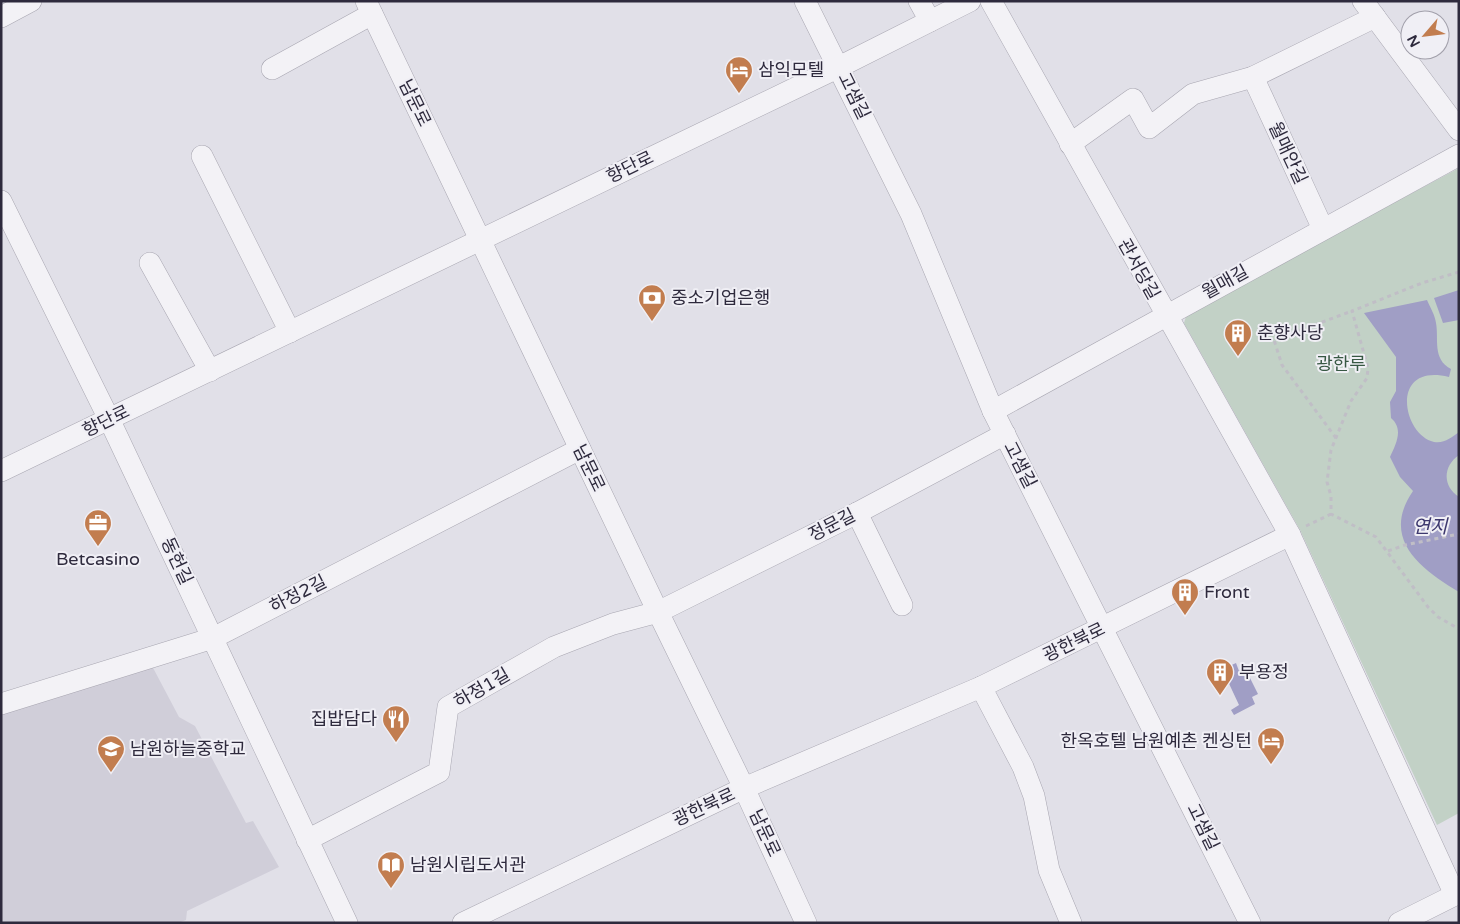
<svg xmlns="http://www.w3.org/2000/svg" width="1460" height="924" font-family="'Varela Round','Noto Sans KR',sans-serif">
<style>
.built{fill:#d0ced9}
.green{fill:#c2d1c6}
.water{fill:#a09ec5}
.lines{fill:none;stroke-linecap:round;stroke-linejoin:round}
.minor-casing{stroke:#a8a6b1;stroke-width:22}
.path{stroke:#c0bec6;stroke-width:3;stroke-dasharray:4 4;stroke-linecap:butt}
.minor{stroke:#f3f2f6;stroke-width:21}
.labels{text-anchor:middle;dominant-baseline:central;stroke-width:4;stroke-linejoin:round;paint-order:stroke}
.poi-label{font-size:18px;fill:#2e2a3d;stroke:#f0eff5;text-anchor:start}
.street-label{font-size:18px;fill:#2e2a3d;stroke:#f0eff5}
.park-label{font-size:18px;fill:#385844;stroke:#f0eff5}
.water-label{font-size:19px;font-style:italic;fill:#3d386e;stroke:#f0eff5}
</style>
<rect width="100%" height="100%" fill="#e1e0e8"/>
<path class="built" d="M151,664L179,717L195,726L246,823L253,821L279,867L187,911L186,920L178,923H1V712Z"/>
<path class="green" d="M1459,168V813L1437,825L1300,530L1184,323L1187,313Z"/>
<g class="water">
<path d="M1459,290V320L1443,323L1434,298Z"/>
<path d="M1427,300C1430,307 1435,315 1436,323C1439,339 1432,359 1451,369L1449,377C1389,362 1402,435 1434,442C1444,444 1452,437 1459,432V455C1443,466 1442,486 1459,497V592C1421,569 1380,539 1413,491L1400,477L1390,457C1396,444 1404,429 1391,418L1390,402L1396,391V357L1364,313Z"/>
<path d="M1236,663L1239,671L1245,668L1258,694L1252,697L1255,704L1234,715L1231,710L1239,705L1225,675L1213,680L1210,675Z"/>
</g>
<g class="lines">
<g class="minor-casing">
<g id="minor">
<path d="M366,1L658,612L744,788L806,923"/>
<path d="M805,1L911,214L993,411L1250,923"/>
<path d="M919,1L930,21"/>
<path d="M991,1L1290,535"/>
<path d="M1363,1L1459,130"/>
<path d="M1,17L31,1"/>
<path d="M272,69L372,14"/>
<path d="M1253,77L1323,229"/>
<path d="M1070,144L1133,99L1149,128L1193,94L1253,77L1375,17"/>
<path d="M202,156L290,332"/>
<path d="M1,201L109,419L347,923"/>
<path d="M150,263L210,371"/>
<path d="M993,411L1459,155"/>
<path d="M1,471L839,67L970,1"/>
<path d="M857,513L902,605"/>
<path d="M981,687L1023,767L1034,796L1049,870L1071,923"/>
<path d="M1,704L213,638L580,449"/>
<path d="M307,840L439,772L448,707L554,647L613,624L658,612L857,513L1005,434"/>
<path d="M463,923L744,788L981,687L1290,535L1455,895"/>
<path d="M1399,923L1459,893"/>
</g>
</g>
<g class="path">
<path d="M1459,272L1422,283L1352,311L1368,368L1367,378L1351,401L1331,450L1327,482L1331,496V514L1376,537L1428,607L1438,617L1459,629"/>
<path d="M1336,438L1282,365L1274,340L1352,311"/>
<path d="M1306,526L1331,514"/>
<path d="M1388,551L1405,545L1459,534"/>
</g>
<use href="#minor" class="minor"/>
</g>
<defs>
<g id="hotel-pin" transform="scale(1.4375)"><path d="M0 17L-7.5 6A9.5 9.5 0 1 1 7.5 6Z" fill="#c27d4f" stroke="#f0eff5"/><path d="M-6-4.5h1.5V1H6V5H4.5V3h-9V5H-6ZM-4 0a1.8 1.8 0 1 1 3.6 0ZM.5 0V-2.5h3Q6-2.5 6 0Z" fill="#fff"/></g>
<g id="bank-pin" transform="scale(1.4375)"><path d="M0 17L-7.5 6A9.5 9.5 0 1 1 7.5 6Z" fill="#c27d4f" stroke="#f0eff5"/><path d="M-6-4H6V4H-6ZM0-2.3a2.3 2.3 0 1 0 0 4.6a2.3 2.3 0 1 0 0-4.6Z" fill="#fff"/></g>
<g id="building-pin" transform="scale(1.4375)"><path d="M0 17L-7.5 6A9.5 9.5 0 1 1 7.5 6Z" fill="#c27d4f" stroke="#f0eff5"/><path d="M-4-6H4V6H1V3H-1V6H-4ZM-2.5-4.3h1.7v1.8h-1.7ZM.8-4.3h1.7v1.8H.8ZM-2.5-1h1.7V.8h-1.7ZM.8-1h1.7V.8H.8Z" fill="#fff"/></g>
<g id="office-pin" transform="scale(1.4375)"><path d="M0 17L-7.5 6A9.5 9.5 0 1 1 7.5 6Z" fill="#c27d4f" stroke="#f0eff5"/><path d="M-6-3h4V-5.5h4V-3h4V5H-6ZM-1-4.5V-3h2v-1.5ZM-6 0V1H6V0Z" fill="#fff"/></g>
<g id="restaurant-pin" transform="scale(1.4375)"><path d="M0 17L-7.5 6A9.5 9.5 0 1 1 7.5 6Z" fill="#c27d4f" stroke="#f0eff5"/><path d="M-5-6h1v4h1v-4h1v4h1v-4h1v5L-1.5 .5V6h-2V.5L-5-1ZM5-6V6H3V1.5H1.5Q1.5-4 5-6Z" fill="#fff"/></g>
<g id="school-pin" transform="scale(1.4375)"><path d="M0 17L-7.5 6A9.5 9.5 0 1 1 7.5 6Z" fill="#c27d4f" stroke="#f0eff5"/><path d="M0-5L7-2L0 1L-7-2ZM-4 1L0 2.5L4 1V4Q0 6-4 4Z" fill="#fff"/></g>
<g id="library-pin" transform="scale(1.4375)"><path d="M0 17L-7.5 6A9.5 9.5 0 1 1 7.5 6Z" fill="#c27d4f" stroke="#f0eff5"/><path d="M-6-4Q-3-5.5-.7-3.5V5Q-3 3-6 4ZM6-4Q3-5.5 .7-3.5V5Q3 3 6 4Z" fill="#fff"/></g>
</defs>
<g fill-rule="evenodd">
<use href="#hotel-pin" x="739" y="70"/>
<use href="#bank-pin" x="652" y="298"/>
<use href="#building-pin" x="1238" y="333"/>
<use href="#office-pin" x="98" y="523"/>
<use href="#building-pin" x="1185" y="592"/>
<use href="#building-pin" x="1220" y="672"/>
<use href="#restaurant-pin" x="396" y="719"/>
<use href="#hotel-pin" x="1271" y="741"/>
<use href="#school-pin" x="111" y="749"/>
<use href="#library-pin" x="391" y="865"/>
</g>
<g class="labels">
<g class="poi-label">
<text x="758" y="70">삼익모텔</text>
<text x="671" y="298">중소기업은행</text>
<text x="1257" y="333">춘향사당</text>
<text x="98" y="559" text-anchor="middle">Betcasino</text>
<text x="1204" y="592">Front</text>
<text x="1239" y="672">부용정</text>
<text x="377" y="719" text-anchor="end">집밥담다</text>
<text x="1252" y="741" text-anchor="end">한옥호텔 남원예촌 켄싱턴</text>
<text x="130" y="749">남원하늘중학교</text>
<text x="410" y="865">남원시립도서관</text>
</g>
<g class="street-label">
<text transform="translate(854 96) rotate(64)">고샘길</text>
<text transform="translate(415 103) rotate(64)">남문로</text>
<text transform="translate(1288 153) rotate(65)">월매안길</text>
<text transform="translate(630 167) rotate(-26)">향단로</text>
<text transform="translate(1139 269) rotate(61)">관서당길</text>
<text transform="translate(1225 282) rotate(-29)">월매길</text>
<text transform="translate(106 421) rotate(-26)">향단로</text>
<text transform="translate(1020 465) rotate(63)">고샘길</text>
<text transform="translate(589 468) rotate(64)">남문로</text>
<text transform="translate(832 525) rotate(-27)">정문길</text>
<text transform="translate(177 561) rotate(65)">동헌길</text>
<text transform="translate(298 594) rotate(-27)">하정2길</text>
<text transform="translate(1074 642) rotate(-26)">광한북로</text>
<text transform="translate(482 688) rotate(-30)">하정1길</text>
<text transform="translate(704 807) rotate(-25)">광한북로</text>
<text transform="translate(1203 827) rotate(64)">고샘길</text>
<text transform="translate(765 833) rotate(65)">남문로</text>
</g>
<g class="park-label">
<text x="1341" y="364">광한루</text>
</g>
<g class="water-label">
<text x="1430" y="527">연지</text>
</g>
</g>
<rect width="1460" height="924" fill="none" stroke="#2e2a3d" stroke-width="5"/>
<g transform="translate(1425 35) rotate(242)"><circle r="24" fill="#f0eff5" stroke="#a2a0ab"/>
<path d="M0-4L9 19L0 12L-9 19Z" fill="#c27d4f"/>
<text y="-8" font-size="14" font-weight="bold" text-anchor="middle" fill="#2e2a3d">N</text>
</g>
</svg>
